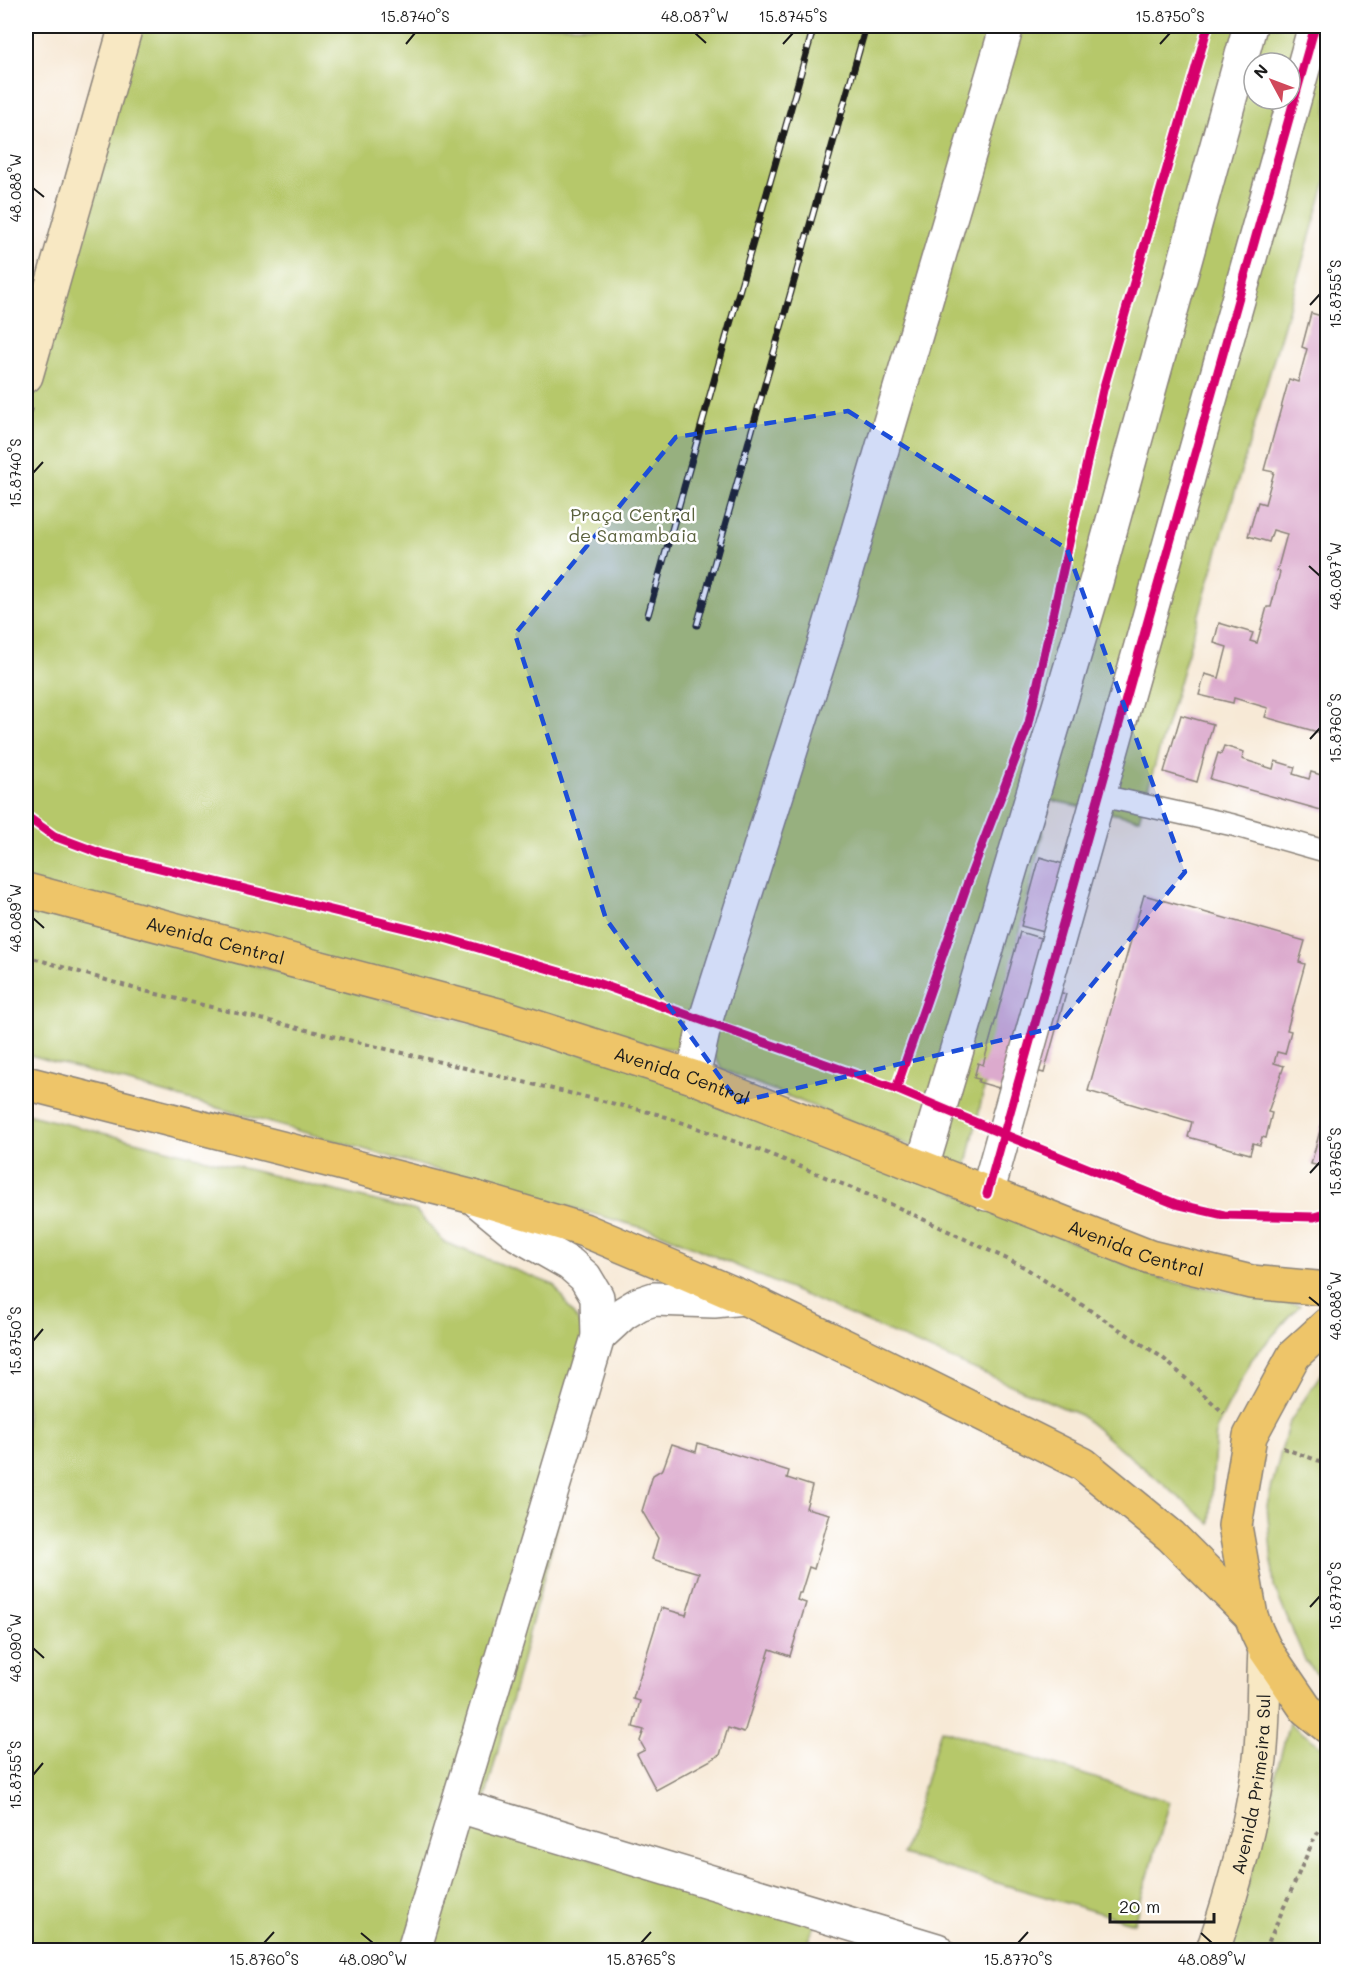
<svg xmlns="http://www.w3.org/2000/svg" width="1353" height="1976" font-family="Mali,sans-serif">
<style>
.green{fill:#b6c86b;stroke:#697244;stroke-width:1.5;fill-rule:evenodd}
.building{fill:#dcaacd}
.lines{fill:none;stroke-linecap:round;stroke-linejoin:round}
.lane-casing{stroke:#8a8279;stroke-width:24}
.street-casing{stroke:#8a8279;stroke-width:36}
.secondary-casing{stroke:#8a8279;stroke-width:36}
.primary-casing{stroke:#8a8279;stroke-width:36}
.path{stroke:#8a8279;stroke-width:4;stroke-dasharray:4.5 4.5;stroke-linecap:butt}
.lane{stroke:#fff;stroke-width:21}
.street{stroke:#fff;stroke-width:33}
.secondary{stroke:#f8e8c3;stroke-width:33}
.primary{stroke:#eec569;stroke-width:33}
.rail-casing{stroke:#1c1c1c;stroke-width:7}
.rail{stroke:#fff;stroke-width:4.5;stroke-dasharray:14;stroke-linecap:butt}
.cycleway-casing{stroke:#fff;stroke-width:13}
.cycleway{stroke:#d6006c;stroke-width:9}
.marked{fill:#1d4ed8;fill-opacity:0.2;stroke:#1d4ed8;stroke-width:4.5;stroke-dasharray:12 8;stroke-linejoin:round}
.ticks{fill:none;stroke:#1c1c1c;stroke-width:2}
.labels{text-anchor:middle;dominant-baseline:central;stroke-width:5;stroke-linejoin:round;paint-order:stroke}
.park-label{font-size:18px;fill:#5a613c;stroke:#fff}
.street-label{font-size:18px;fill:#1c1c1c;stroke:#fff}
.neatline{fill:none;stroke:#1c1c1c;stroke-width:2}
.ticks-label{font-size:15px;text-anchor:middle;fill:#1c1c1c}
</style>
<rect width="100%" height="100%" fill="#fff"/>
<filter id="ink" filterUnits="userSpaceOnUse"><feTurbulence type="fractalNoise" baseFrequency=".0167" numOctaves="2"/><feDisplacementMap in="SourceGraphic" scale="12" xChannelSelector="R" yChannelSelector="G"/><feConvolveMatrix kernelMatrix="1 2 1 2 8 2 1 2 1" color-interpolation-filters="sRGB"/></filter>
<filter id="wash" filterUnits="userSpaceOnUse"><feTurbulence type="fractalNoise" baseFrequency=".008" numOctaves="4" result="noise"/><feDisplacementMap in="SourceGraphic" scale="24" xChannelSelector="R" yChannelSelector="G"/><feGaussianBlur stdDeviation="1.35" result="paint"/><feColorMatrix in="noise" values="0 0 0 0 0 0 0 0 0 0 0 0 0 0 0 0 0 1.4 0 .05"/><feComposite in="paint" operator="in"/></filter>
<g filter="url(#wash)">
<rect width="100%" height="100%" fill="#f7e9d6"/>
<g class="green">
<path d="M119,26H1327V178L1139,819L1050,800L966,1168L723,1070L714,1056L653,1046L630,1048L26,883V367ZM1254,63H1290V99H1254Z"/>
<path d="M26,904L662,1075L860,1152L1163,1280L1300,1305L1252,1359L1216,1430L1210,1523L1080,1415L661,1233L26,1054Z"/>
<path d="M26,1114L416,1211L444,1242L554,1285L602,1357L478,1826L816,1922L804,1950H26Z"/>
<path d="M1327,1364V1685L1306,1662L1274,1587L1267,1505L1288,1425Z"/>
<path d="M1289,1723L1327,1751V1950H1231Z"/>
<path d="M941,1729L1170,1802L1134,1923L903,1855Z"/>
</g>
<g id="blocks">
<g class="building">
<path d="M1311,313L1328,318V735L1265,717L1268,708L1234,698L1233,703L1199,695L1205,674L1219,678L1227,647L1214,643L1219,623L1253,633L1250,641L1257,643L1267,607H1271L1280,572L1277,571L1287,534L1273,530L1269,542L1248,536L1258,502L1265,504L1274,472L1264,470L1289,379L1298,382L1307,349L1302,347Z"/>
<path d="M1181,715L1213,724L1197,782L1164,772Z"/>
<path d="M1224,746L1244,752L1242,759L1273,769L1275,761L1295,767L1293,774L1309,779L1311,772L1328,777V812L1210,779L1218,753L1221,754Z"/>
<path d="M1040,857L1070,866L1052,934L1021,926Z"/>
<path d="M1144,895L1305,941L1299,962L1305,964L1287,1030L1291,1031L1285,1054L1277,1052L1274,1063L1284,1066L1268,1112L1272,1113L1266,1138L1262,1137L1260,1145L1253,1143L1250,1154L1188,1137L1192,1122L1088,1091Z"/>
<path d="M1020,932L1047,940L1006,1090L978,1082L979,1079L974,1078L978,1063L983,1065Z"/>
<path d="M1040,987L1066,994L1044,1073L1019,1067Z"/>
<path d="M1327,1105H1328V1168L1311,1164Z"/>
<path d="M698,1443L789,1471L787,1478L812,1486L806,1508L830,1514L814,1569L809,1567L801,1593H799L797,1600L806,1603L790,1656L770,1649L744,1733L728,1728L720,1755L656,1790L637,1754L645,1750L640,1741L644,1730L633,1727L640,1701L633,1699L661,1608L686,1615L699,1573L652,1559L658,1538L642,1511L653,1475L663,1469L672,1444L696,1452Z"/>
</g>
</g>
</g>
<g filter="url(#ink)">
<use href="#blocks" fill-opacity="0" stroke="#8a8279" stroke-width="1.5"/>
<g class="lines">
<g class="lane-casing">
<path id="lane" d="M1098,795L1233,825L1328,852"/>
</g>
<g class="street-casing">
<g id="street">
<path d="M693,1077L705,1022L826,639L1007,26"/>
<path d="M922,1167L1096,582L1250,26"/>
<path d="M987,1194L1315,26"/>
<path d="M598,1337L624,1313L639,1304L654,1299L714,1301L744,1298"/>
<path d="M459,1806L937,1950"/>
<path d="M414,1950L598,1337L597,1297L585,1277L570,1264L519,1235L473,1197"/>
</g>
</g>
<g class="secondary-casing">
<g id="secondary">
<path d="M26,376L126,26"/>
<path id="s1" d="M1213,1950C1234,1888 1252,1825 1260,1759C1264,1723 1263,1685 1265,1649"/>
</g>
</g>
<g class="primary-casing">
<g id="primary">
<path id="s2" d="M26,890L498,1015L693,1077L1150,1257L1251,1282L1328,1289"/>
<path d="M26,1083L473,1197L584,1230L684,1272L744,1298L880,1363L1083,1464L1171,1536L1251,1616"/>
<path d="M1328,1324L1294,1355L1250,1436L1235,1526L1251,1616L1257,1632L1265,1649L1306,1709L1328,1727"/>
</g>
</g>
<g class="path">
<path d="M26,430L32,408"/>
<path d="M26,956L136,989L661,1115L767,1153L893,1205L1024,1267L1163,1358L1224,1413"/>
<path d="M1283,1448L1328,1464"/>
<path d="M1265,1950L1313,1841L1328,1816"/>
</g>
<use href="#lane" class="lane"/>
<use href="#street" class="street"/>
<use href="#secondary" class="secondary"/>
<use href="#primary" class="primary"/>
<g class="rail-casing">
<g id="rail">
<path d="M648,615L814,26"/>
<path d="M697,625L866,26"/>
</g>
</g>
<use href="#rail" class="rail"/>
<g class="cycleway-casing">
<g id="cycleway">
<path d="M26,816L54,836L102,854L441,937L597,983L896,1089L1003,1134L1176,1204L1224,1215L1314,1217L1328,1213"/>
<path d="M896,1089L968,882L1029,723L1103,390L1208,26"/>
<path d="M987,1194L1315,26"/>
</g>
</g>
<use href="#cycleway" class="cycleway"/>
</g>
</g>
<path class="marked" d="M848,411L1067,549L1185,872L1057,1027L738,1102L606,919L515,634L676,437Z"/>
<path class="ticks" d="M695,33L706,43M406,44L415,33M783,44L793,33M1160,44L1170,33M33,188L44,197M1310,305L1320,294M33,473L43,462M1309,566L1320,576M1310,739L1320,728M33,918L44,928M1310,1173L1320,1162M1309,1297L1320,1306M33,1341L43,1329M1310,1607L1320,1596M33,1648L44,1658M33,1775L43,1763M361,1933L373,1943M1201,1933L1212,1943M264,1943L274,1932M641,1943L651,1932M1018,1943L1028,1932"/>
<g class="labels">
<g class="park-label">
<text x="633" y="514">Praça Central<tspan x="633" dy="21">de Samambaia</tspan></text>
</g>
<g class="street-label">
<text stroke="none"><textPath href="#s2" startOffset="196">Avenida Central</textPath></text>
<text stroke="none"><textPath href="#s2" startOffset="682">Avenida Central</textPath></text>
<text stroke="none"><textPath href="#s2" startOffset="1168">Avenida Central</textPath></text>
<text stroke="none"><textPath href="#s1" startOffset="171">Avenida Primeira Sul</textPath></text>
</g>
</g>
<rect width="1353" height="1976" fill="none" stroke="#fff" stroke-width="66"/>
<g transform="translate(1272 81) rotate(311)"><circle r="28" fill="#ffffff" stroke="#a4a4a4" stroke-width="1.5"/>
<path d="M0-4.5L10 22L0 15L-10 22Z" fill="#d1495b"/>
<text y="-9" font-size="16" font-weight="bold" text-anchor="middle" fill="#1c1c1c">N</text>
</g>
<path d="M1110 1913v9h104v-9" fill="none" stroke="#1c1c1c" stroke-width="3"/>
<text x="1119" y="1913" font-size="18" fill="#1c1c1c" stroke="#ffffff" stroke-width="4.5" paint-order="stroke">20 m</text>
<rect x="33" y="33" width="1287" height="1910" class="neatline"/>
<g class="ticks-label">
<text x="415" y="22">15.8740°S</text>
<text x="695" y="22">48.087°W</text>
<text x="793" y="22">15.8745°S</text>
<text x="1170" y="22">15.8750°S</text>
<text transform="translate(16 188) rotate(-90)" y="5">48.088°W</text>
<text transform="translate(1336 294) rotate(-90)" y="5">15.8755°S</text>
<text transform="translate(16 473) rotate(-90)" y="5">15.8740°S</text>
<text transform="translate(1336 576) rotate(-90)" y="5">48.087°W</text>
<text transform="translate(1336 728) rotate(-90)" y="5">15.8760°S</text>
<text transform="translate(16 918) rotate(-90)" y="5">48.089°W</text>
<text transform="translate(1336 1162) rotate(-90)" y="5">15.8765°S</text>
<text transform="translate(1336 1306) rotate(-90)" y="5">48.088°W</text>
<text transform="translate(16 1341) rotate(-90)" y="5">15.8750°S</text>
<text transform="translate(1336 1596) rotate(-90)" y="5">15.8770°S</text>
<text transform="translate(16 1648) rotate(-90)" y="5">48.090°W</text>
<text transform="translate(16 1775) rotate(-90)" y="5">15.8755°S</text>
<text x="264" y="1965">15.8760°S</text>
<text x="373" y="1965">48.090°W</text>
<text x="641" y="1965">15.8765°S</text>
<text x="1018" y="1965">15.8770°S</text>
<text x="1212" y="1965">48.089°W</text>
</g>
</svg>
